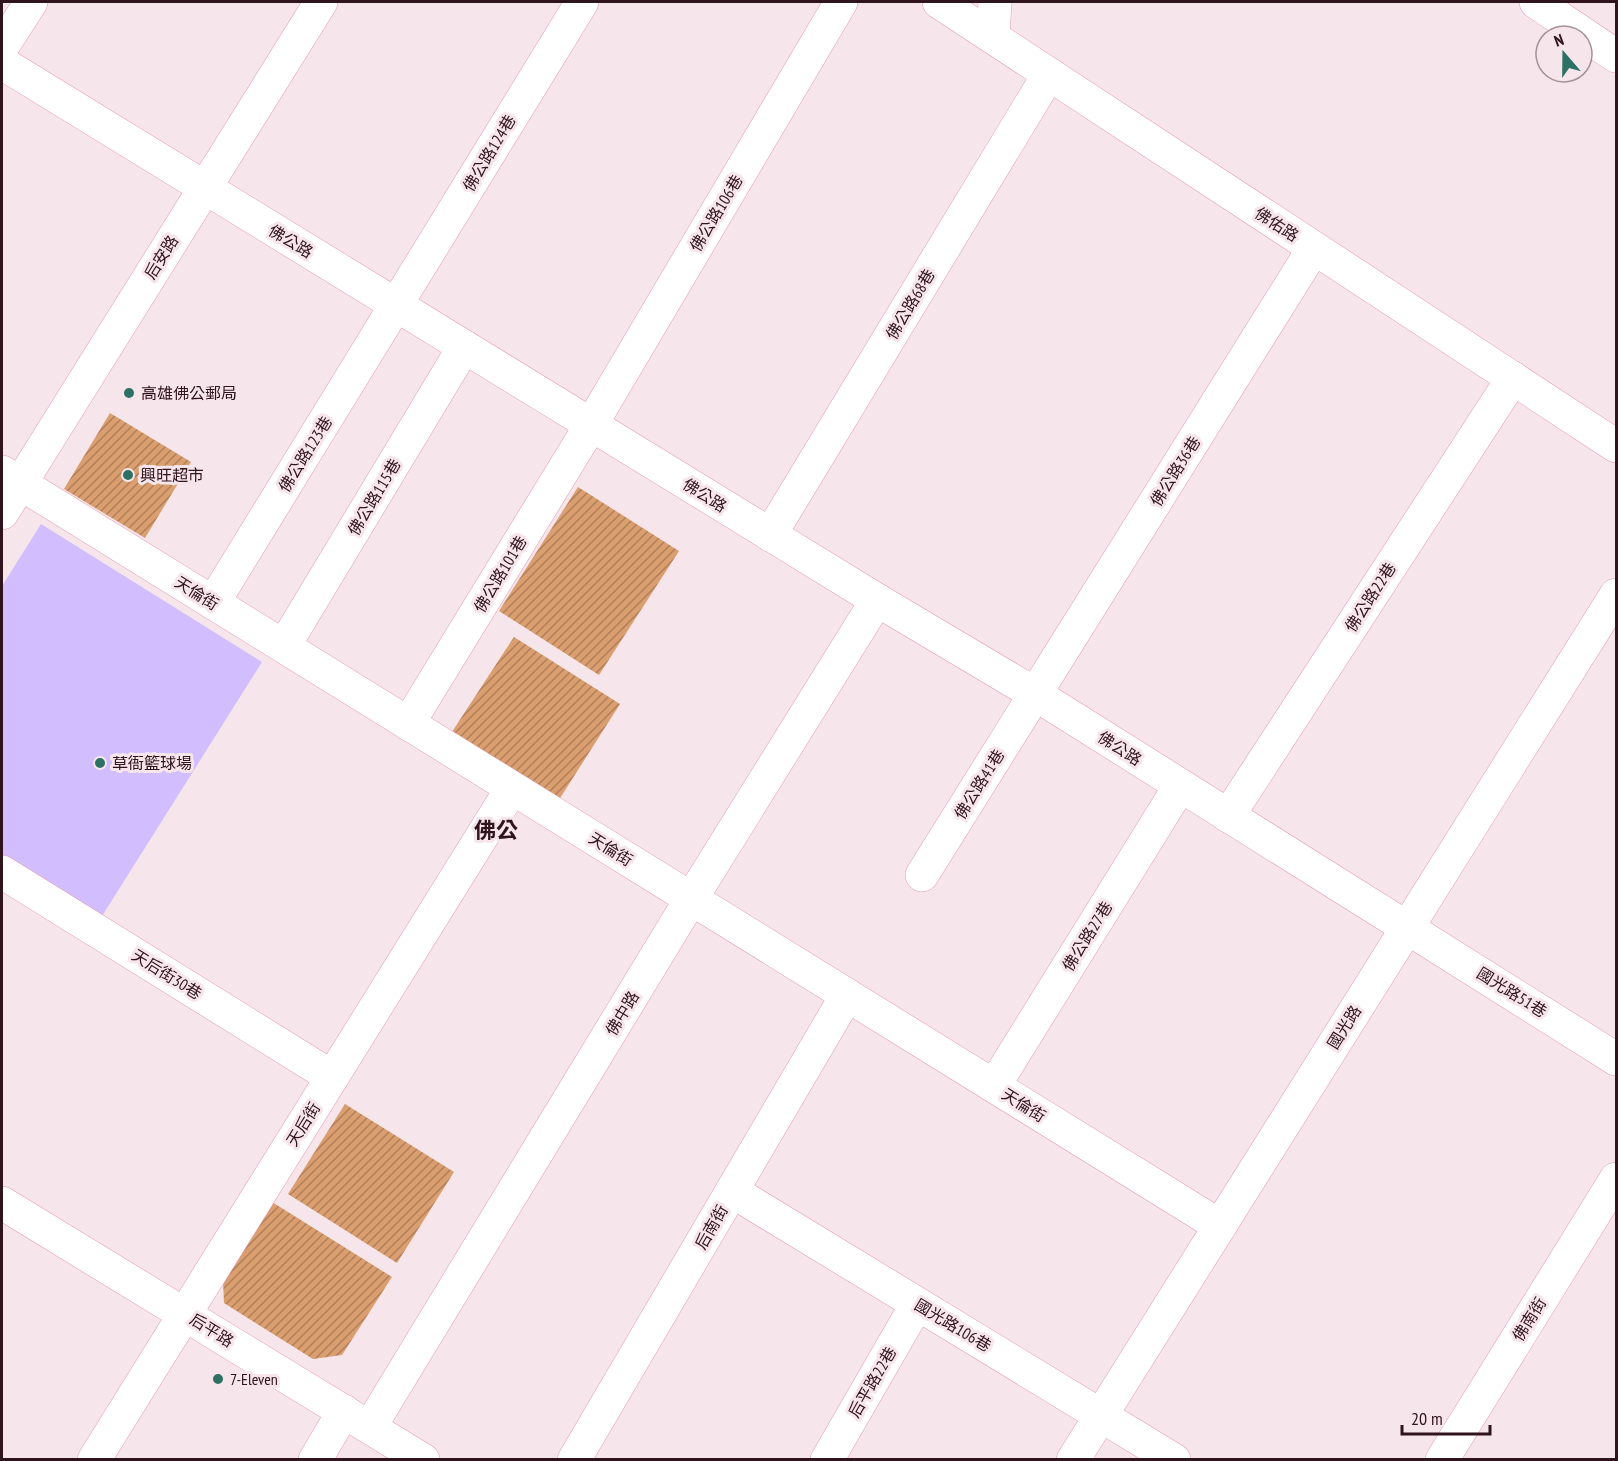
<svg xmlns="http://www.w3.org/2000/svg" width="1618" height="1461" font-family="'PT Sans Narrow','Noto Sans TC',sans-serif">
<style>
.pitch{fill:#d2bdff}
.building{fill:url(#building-hatch)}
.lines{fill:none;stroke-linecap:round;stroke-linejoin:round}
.minor-casing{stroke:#e79bb3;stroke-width:34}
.minor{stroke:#fff;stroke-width:33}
.poi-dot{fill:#2d7164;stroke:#f6e5ea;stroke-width:2}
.labels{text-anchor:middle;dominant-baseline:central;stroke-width:6;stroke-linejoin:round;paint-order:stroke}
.street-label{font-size:16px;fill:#2f131d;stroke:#f6e5ea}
.poi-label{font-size:16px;fill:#2f131d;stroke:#f6e5ea;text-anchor:start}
.district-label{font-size:22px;font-weight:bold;fill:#2f131d;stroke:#f6e5ea}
</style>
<defs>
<pattern id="building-hatch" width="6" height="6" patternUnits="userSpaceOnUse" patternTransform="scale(1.5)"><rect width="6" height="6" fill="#da9e6f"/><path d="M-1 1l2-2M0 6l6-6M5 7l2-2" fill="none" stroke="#b1805b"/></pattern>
</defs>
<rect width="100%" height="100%" fill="#f6e5ea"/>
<path class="pitch" d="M41,524L262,662L97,924L2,864V586Z"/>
<g class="building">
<path d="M110,413L191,462L145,538L64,489Z"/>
<path d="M578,487L679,551L599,675L499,611Z"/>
<path d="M514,637L620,704L555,806L448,738Z"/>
<path d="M345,1104L454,1172L397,1263L288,1194Z"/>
<path d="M272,1202L392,1277L342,1355L313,1359L224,1303L223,1280Z"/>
</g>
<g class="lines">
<g class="minor-casing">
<g id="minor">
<path d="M939,2L1616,446"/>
<path d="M1536,2L1616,56"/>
<path d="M993,37L995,2"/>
<path d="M2,47L31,2"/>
<path d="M2,63L877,600L1035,694L1616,1059"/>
<path d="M2,472L1220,1226"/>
<path d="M2,513L321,2"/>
<path d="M770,535L1049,74"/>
<path d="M213,603L582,2"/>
<path d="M284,646L464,347"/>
<path d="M408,724L591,425L841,2"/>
<path d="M1228,816L1513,378"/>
<path d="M2,872L332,1077"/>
<path d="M922,875L1314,248"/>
<path d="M994,1086L1180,786"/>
<path d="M732,1191L1174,1460"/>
<path d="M2,1203L423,1460"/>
<path d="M370,1427L691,899L877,600"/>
<path d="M94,1460L512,788"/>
<path d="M315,1460L344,1411"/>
<path d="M574,1460L847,995"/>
<path d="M827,1460L917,1304"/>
<path d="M1073,1460L1616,595"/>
<path d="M1442,1460L1616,1179"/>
</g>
</g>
<use href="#minor" class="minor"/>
</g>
<g class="poi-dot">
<circle cx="129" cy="393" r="6"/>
<circle cx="128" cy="475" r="6"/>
<circle cx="100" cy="763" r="6"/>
<circle cx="218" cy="1379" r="6"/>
</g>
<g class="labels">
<g class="street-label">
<text transform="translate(489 153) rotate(-59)">佛公路124巷</text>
<text transform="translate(716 213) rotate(-59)">佛公路106巷</text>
<text transform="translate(1277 224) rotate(33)">佛佑路</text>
<text transform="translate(291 241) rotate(31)">佛公路</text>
<text transform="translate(161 257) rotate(-58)">后安路</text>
<text transform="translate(910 304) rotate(-59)">佛公路68巷</text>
<text transform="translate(305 454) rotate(-58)">佛公路123巷</text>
<text transform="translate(1175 471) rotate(-58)">佛公路36巷</text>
<text transform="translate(705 495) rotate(32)">佛公路</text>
<text transform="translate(374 497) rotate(-59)">佛公路115巷</text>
<text transform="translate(500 574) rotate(-59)">佛公路101巷</text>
<text transform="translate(197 593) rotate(32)">天倫街</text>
<text transform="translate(1370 597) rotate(-57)">佛公路22巷</text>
<text transform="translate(1120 748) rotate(33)">佛公路</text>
<text transform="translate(979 784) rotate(-58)">佛公路41巷</text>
<text transform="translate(611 849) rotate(32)">天倫街</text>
<text transform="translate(1087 936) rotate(-58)">佛公路27巷</text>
<text transform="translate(167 974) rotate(32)">天后街30巷</text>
<text transform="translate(1512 992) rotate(32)">國光路51巷</text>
<text transform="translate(622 1013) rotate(-59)">佛中路</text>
<text transform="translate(1344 1027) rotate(-58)">國光路</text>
<text transform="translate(1024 1105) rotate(32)">天倫街</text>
<text transform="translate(303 1124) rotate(-58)">天后街</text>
<text transform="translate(711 1227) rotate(-60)">后南街</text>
<text transform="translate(1529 1319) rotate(-58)">佛南街</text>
<text transform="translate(953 1325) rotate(31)">國光路106巷</text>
<text transform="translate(212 1330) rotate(32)">后平路</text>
<text transform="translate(872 1382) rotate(-60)">后平路22巷</text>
</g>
<g class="poi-label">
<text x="141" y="393">高雄佛公郵局</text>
<text x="140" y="475">興旺超市</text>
<text x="112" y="763">草衙籃球場</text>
<text x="230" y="1379">7-Eleven</text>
</g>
<g class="district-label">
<text x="496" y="830">佛公</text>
</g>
</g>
<rect width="1618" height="1461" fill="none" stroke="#2f131d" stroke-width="6"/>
<g transform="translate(1564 54) rotate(340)"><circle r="28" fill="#f6e5ea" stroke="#a69198" stroke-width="1.5"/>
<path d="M0-4.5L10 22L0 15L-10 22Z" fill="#2d7164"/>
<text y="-9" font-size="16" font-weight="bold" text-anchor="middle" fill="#2f131d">N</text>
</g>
<path d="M1402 1425v9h88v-9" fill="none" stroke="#2f131d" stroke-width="3"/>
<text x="1411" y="1425" font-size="18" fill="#2f131d" stroke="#f6e5ea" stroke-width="4.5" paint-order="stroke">20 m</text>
</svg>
